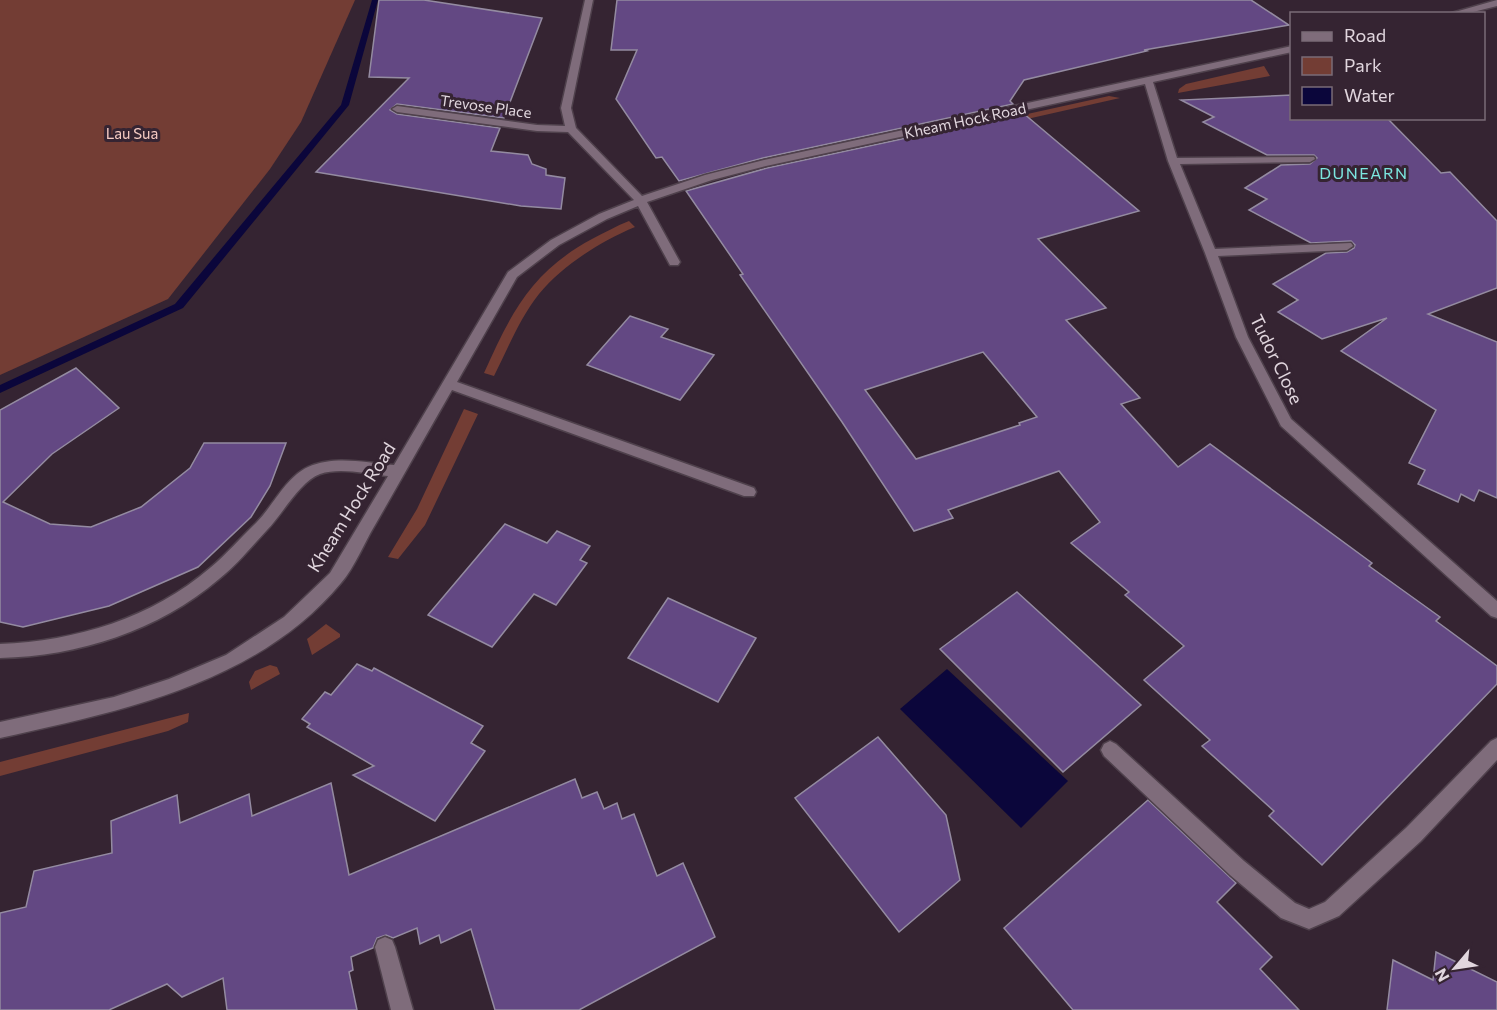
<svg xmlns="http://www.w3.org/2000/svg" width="1497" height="1010" font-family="Commissioner,sans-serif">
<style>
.green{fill:#733d34}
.water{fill:#0b063b}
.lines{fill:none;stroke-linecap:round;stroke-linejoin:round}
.stream{fill:#0b063b;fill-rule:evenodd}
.building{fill:#634883;stroke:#948ba1;stroke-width:1.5;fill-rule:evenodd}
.minor-casing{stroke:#4f414c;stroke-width:3}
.minor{fill:#7f6c7b;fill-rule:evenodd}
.labels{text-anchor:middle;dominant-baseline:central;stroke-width:6;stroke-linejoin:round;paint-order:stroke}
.far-street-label{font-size:15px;fill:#e1d6de;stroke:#352432}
.far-park-label{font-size:15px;fill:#f5cac2;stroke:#352432}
.far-neighbourhood-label{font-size:16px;letter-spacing:1.5px;fill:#7ce7e0;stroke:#352432}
.street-label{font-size:18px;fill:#e1d6de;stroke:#352432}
</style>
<rect width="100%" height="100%" fill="#352432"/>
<g class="green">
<path d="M0,0H355L301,122L270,169L168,299L0,375Z"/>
<path d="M1264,66L1270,76L1178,93L1179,89L1186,84Z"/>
<path d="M1109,96L1120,98L960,134L950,131Z"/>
<path d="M629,221L635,227C601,241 563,265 539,294C520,318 508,348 494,376L484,373C511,313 531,272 592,239C604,233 616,226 629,221Z"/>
<path d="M464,409L478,414L425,525L398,559L388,557L417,509Z"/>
<path d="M326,624L340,634V637L312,655L307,639Z"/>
<path d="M270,665L277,667L280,674L251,690L249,682L255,671Z"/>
<path d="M189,713L188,722L168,731L0,776V762Z"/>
</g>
<path class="water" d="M947,669L1068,781L1021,828L900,709Z"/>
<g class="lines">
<path class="stream" d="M372,0H378L349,105L183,308L0,393V385L175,304L341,105Z"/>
</g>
<g class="building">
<path d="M379,0H424L542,18L504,118L397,104L390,110L397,114L500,128L491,151L528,155L532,164L546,169V175L565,178L561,209L521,206L316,172L409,78L369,77Z"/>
<path d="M617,0H1251L1289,25L1144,50L1147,51L1024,80L1010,101L1013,104L763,158L679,181L662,157L656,158L616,99L637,50H611Z"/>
<path d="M1292,95V118H1387L1441,173L1450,172L1497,221V288L1428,314L1497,342V498L1479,490L1474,501L1461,494L1458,502L1418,484L1425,470L1409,463L1436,410L1341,351L1387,318L1322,339L1278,312L1298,300L1273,284L1326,253L1347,252L1354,248L1355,245L1351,241L1311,243L1249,210L1267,199L1245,188L1281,165L1310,164L1317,158L1314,155H1267L1203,122L1214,117L1181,100Z"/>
<path d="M1023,113L1139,211L1038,239L1106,308L1066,320L1140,398L1121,404L1178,467L1210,444L1372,563L1369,566L1440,617L1436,621L1497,666V684L1322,865L1269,816L1274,811L1202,746L1210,740L1144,680L1184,646L1125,595L1129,592L1071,543L1100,522L1059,471L948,510L953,518L914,531L842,422L740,275L743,274L686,191L767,168ZM983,352L1037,417L1019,423L1020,425L916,459L865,390Z"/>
<path d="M630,316L668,329L661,337L714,355L680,400L587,365Z"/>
<path d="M76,368L119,408L52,454L3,502L50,524L91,527L141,507L190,468L204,443H286L270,486L251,517L198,567L109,606L23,627L0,622V410Z"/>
<path d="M505,524L547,543L557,531L590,546L580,560L587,563L556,605L534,594L492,647L428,615Z"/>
<path d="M1017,592L1141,705L1063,772L940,649Z"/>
<path d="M668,598L756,638L718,702L628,658Z"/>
<path d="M357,664L372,671L374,668L483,726L471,743L485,751L435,821L353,775L374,766L307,727L310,724L302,719L325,692L331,695Z"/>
<path d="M878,737L946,815L960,880L899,932L795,798Z"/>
<path d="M575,779L582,798L597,792L604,809L617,803L622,819L634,814L657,876L683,863L715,937L579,1010H495L471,929L441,943L439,935L420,944L417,928L393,938L386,935L377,938L373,948L351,957L353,970L349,972L357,1010H227L223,978L182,997L167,984L109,1010H0V913L26,907L34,871L112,853L111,821L177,795L180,823L249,794L252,816L331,783L349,875Z"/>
<path d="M1148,800L1236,883L1217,902L1272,957L1260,969L1299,1010H1073L1004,928Z"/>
<path d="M1436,952L1497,982V1010H1387L1393,960L1433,980Z"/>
</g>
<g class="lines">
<g class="minor-casing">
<g id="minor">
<path d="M585,0H593L571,108L576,128L642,196L705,175L764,160L1292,46V52L1153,82L1177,158L1314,157L1315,159L1310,162L1180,164L1215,249L1351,243L1353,246L1347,250L1218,256L1248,337L1291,419L1497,601V618L1491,616L1281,426L1236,337L1205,253L1168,161L1145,84L766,166L712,180L647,202L680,262L678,265H670L638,206L607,219L559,245L517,277L457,382L754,488L756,492L754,496H744L452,390C426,435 401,480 375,525C364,543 355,567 341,583C257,684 121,711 0,738V722L114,697L169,679L226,655L284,617L330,573L388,476C367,474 340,467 320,474C300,481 282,515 267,530C251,547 237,565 219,579C158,631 79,656 0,658V644C76,641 152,618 210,568C227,554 240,538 256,523C273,506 286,477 308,467C335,455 366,463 394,465L508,272L551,240L599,214L634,200L568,132L537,131L397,112L392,109L397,106L537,125L565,126L561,108Z"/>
<path d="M1497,0V6L1465,14H1448Z"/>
<path d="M1497,738V760L1421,841L1339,916L1309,929L1281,918L1230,875L1104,756L1101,750L1104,744L1110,741L1116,744L1244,861L1295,903L1309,909L1325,902L1407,827L1491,741Z"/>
<path d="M385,937L392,940L395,947L413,1010H391L375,947L378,940Z"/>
</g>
</g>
<use href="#minor" class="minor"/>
</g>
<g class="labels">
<g class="far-street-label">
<text transform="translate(486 106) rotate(8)">Trevose Place</text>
<text transform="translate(965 120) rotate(-12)">Kheam Hock Road</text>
</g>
<g class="far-park-label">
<text x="132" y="133">Lau Sua</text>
</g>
<g class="far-neighbourhood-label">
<text x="1364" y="172">DUNEARN</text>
</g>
<g class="street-label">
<text transform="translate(1277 359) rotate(64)">Tudor Close</text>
<text transform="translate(351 507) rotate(-58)">Kheam Hock Road</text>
</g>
</g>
<rect x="1290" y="12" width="195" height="108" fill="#352432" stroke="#7a6b77" stroke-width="1.5"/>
<rect x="1302" y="32" width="30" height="9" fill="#7f6c7b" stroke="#7a6b77" stroke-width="1.5"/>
<text x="1344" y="42" font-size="18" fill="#e1d6de">Road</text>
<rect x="1302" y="57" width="30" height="18" fill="#733d34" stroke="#7a6b77" stroke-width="1.5"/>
<text x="1344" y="72" font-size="18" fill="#e1d6de">Park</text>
<rect x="1302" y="87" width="30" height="18" fill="#0b063b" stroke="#7a6b77" stroke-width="1.5"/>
<text x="1344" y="102" font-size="18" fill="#e1d6de">Water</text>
<g transform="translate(1455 968) rotate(241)" stroke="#352432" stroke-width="4.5" paint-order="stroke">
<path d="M0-4.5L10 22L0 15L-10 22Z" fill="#e1d6de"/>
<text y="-9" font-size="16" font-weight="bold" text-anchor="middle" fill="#e1d6de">N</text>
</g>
</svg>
